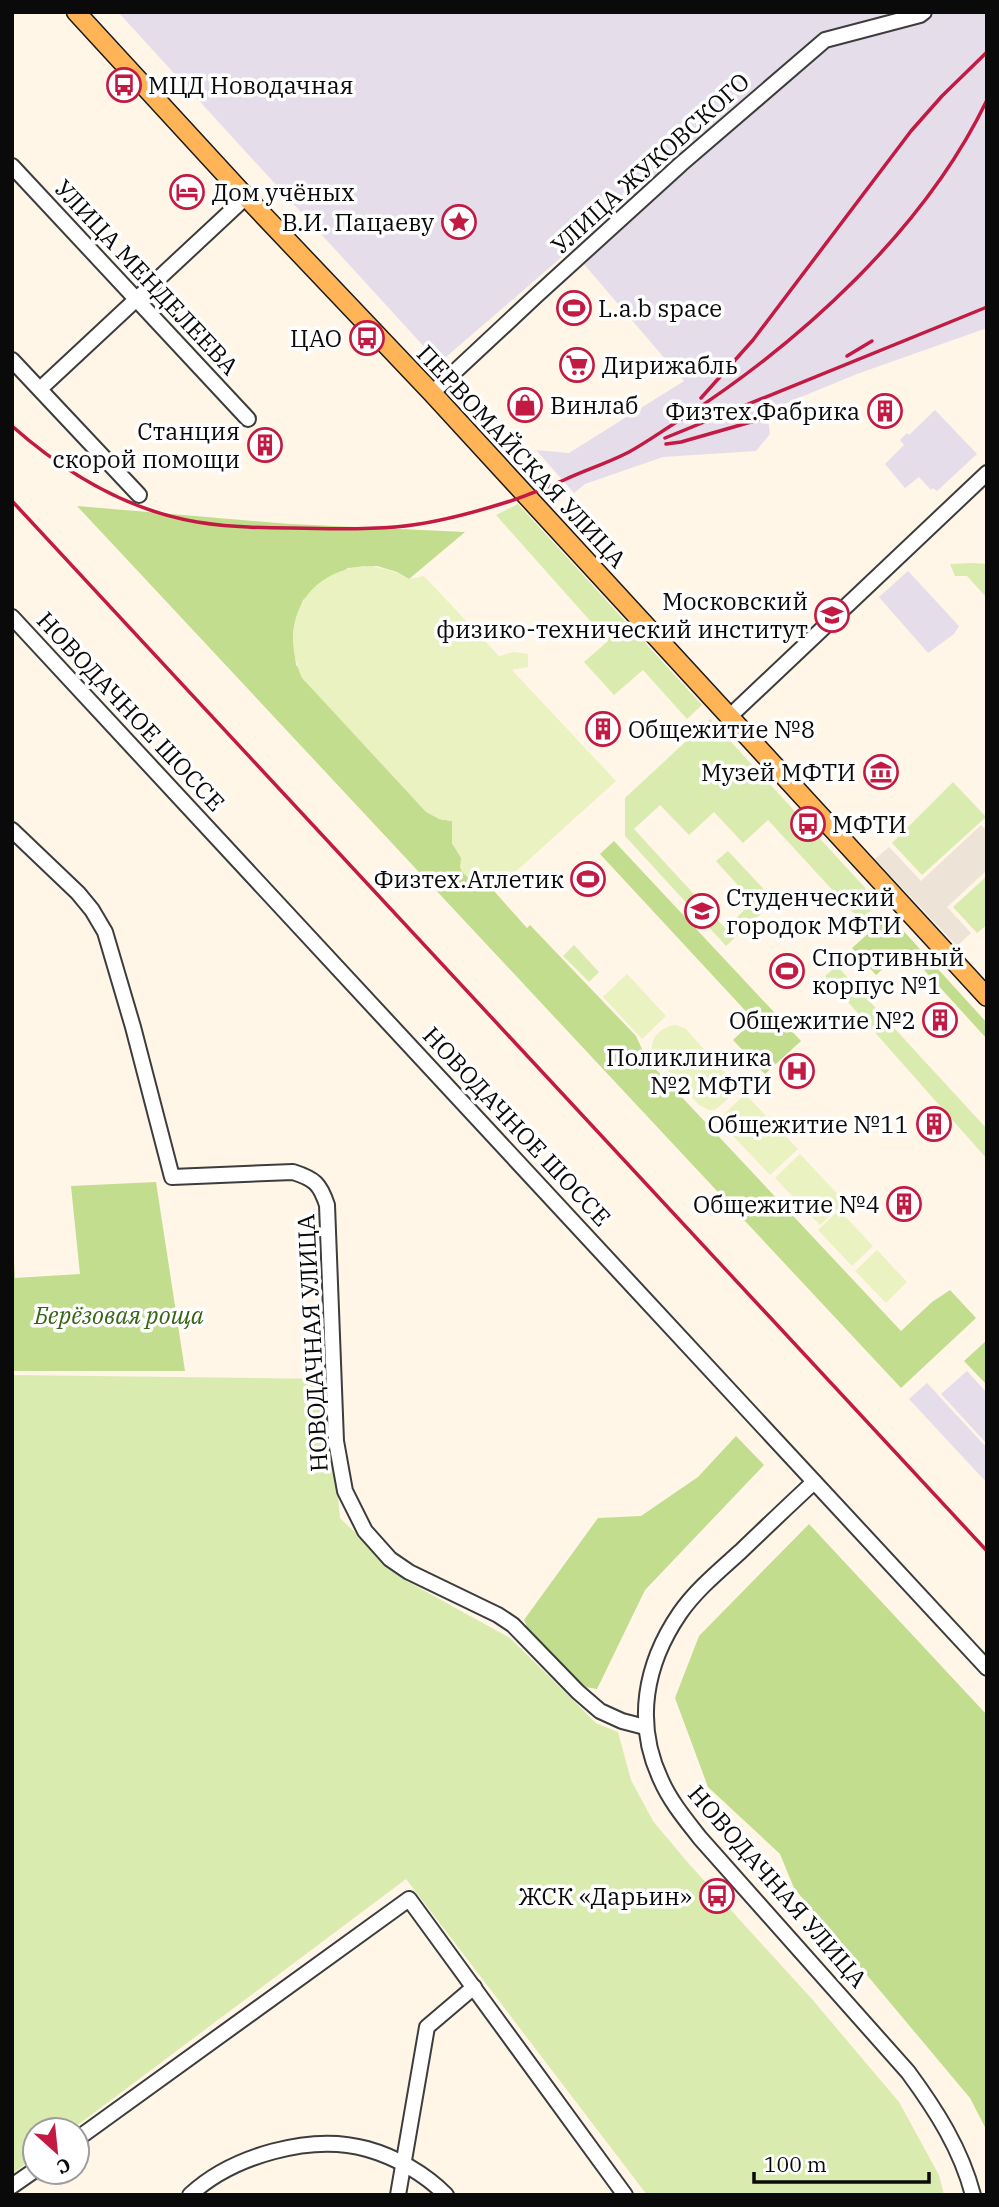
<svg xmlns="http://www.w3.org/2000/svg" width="999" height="2207" font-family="'IBM Plex Serif',serif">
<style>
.industrial{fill:#e6ddea}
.green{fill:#daebaf}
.forest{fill:#c1dd8d}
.pitch{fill:#ebf2c1}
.plaza{fill:#eee3d7}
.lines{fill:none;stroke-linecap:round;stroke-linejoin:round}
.minor-casing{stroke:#3d3d3d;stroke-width:18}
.major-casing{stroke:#1b1b1b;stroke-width:21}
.minor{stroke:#fff;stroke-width:14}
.major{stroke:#ffb557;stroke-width:18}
.rail{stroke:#c21a43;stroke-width:3.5}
.labels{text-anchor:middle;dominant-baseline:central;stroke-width:7;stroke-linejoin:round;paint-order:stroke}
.poi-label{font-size:24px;fill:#0a0a0a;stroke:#fff;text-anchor:end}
.street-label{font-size:24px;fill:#0a0a0a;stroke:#fff}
.park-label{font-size:24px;font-style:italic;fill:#376517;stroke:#fff}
</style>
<rect width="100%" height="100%" fill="#fff6e7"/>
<g class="industrial">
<path d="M118,12H987V328L857,374L767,411L770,434L756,451L663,457L585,484L574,493L536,450L569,453L684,381L571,249L439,363Z"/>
<path d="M935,410L977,454L937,491L933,488L931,490L919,477L905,488L885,464L904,445L900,440L907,433L909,435Z"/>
<path d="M908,571L959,626L954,634L928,653L879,597Z"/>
<path d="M967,1371L987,1393V1444L941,1394Z"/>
<path d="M927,1383L987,1448V1483L909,1399Z"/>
</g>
<g class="green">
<path d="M518,504L702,705L687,719L643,670L614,695L584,662L608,641L496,515Z"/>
<path d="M973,563L987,564V598L967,576H955L950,564Z"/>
<path d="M710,719L879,903L860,920L768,820L743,843L714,812L689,835L660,805L634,829L725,928L753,902L716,861L728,851L775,901L726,946L625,836V798Z"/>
<path d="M953,782L986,817L922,875L892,843Z"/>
<path d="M987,876V925L977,933L953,907Z"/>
<path d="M574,945L599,972L589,982L563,956Z"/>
<path d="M837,966L987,1129V1159L825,976Z"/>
<path d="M12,1375L327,1379L340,1518L403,1579L510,1638L596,1723L618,1732L631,1780L653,1821L689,1864L811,1998L899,2102L939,2175L944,2195H647L406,1879L71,2130H35V2157L12,2174Z"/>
</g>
<g class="forest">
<path d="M77,506L290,524L465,532L409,579L397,572L377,566L348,568L303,600L294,626L293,639L296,665L439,819L452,821V843L481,889L494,891L527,928L530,925L636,1036L647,1060L901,1331L932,1302L950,1290L976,1318L901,1388Z"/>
<path d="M614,841L801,1041L765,1074L733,1040L754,1020L600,854Z"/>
<path d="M889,915L987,1023V1039L905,949L876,975L852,948Z"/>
<path d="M156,1182L185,1371H12V1228L15,1278L80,1274L71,1186Z"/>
<path d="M987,1340V1385L964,1361Z"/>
<path d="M736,1436L764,1465L645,1590L597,1689L585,1687L530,1633L524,1620L598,1518L641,1516L698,1477Z"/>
<path d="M809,1524L987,1715V2131L970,2098L794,1888L780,1854L708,1787L675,1698L699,1636Z"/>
</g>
<g class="pitch">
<path d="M363,566C380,567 394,570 409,579L424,576L499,656L514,652L528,654V667L512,670L616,781L494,891L477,886L462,872L460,867L461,858L452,843V821L439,819L426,812L302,678C278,624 304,573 363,566Z"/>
<path d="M627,974L666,1016L642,1039L603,997Z"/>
<path d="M676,1025L686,1029L733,1082L731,1096L715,1110H709L699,1105L652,1052C650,1038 661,1026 676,1025Z"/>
<path d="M745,1094L798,1149L770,1175L718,1120Z"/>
<path d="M800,1154L845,1202L820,1225L775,1178Z"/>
<path d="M839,1210L873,1246L852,1266L818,1230Z"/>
<path d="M877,1250L907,1282L886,1303L855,1271Z"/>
</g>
<path class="plaza" d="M981,825L987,831V870L947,907L971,933L957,946L875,859L889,847L921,881Z"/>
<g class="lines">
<g class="minor-casing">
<g id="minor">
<path d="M12,166L248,419"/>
<path d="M12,360L139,495"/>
<path d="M40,389L246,197"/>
<path d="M432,393L537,295L681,164L825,40L920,15L924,12"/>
<path d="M12,617L987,1668"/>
<path d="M729,717L987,473"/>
<path d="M12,830L78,893L92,910L105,932L133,1027L172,1177L293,1172C315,1179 320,1184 327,1205L336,1441L345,1491L365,1531L390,1559L409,1572L498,1615L513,1625L578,1692L600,1711L622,1721L645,1727"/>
<path d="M814,1482C789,1505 764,1529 740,1552C719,1571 696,1590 680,1613C645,1664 634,1723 661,1780C670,1801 686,1820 700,1838L908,2072C936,2110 961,2149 973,2195"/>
<path d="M77,2139L409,1899L625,2195"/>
<path d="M12,2186L35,2170"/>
<path d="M190,2195C232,2156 311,2133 367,2149C396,2157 425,2174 446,2195"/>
<path d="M398,2195L427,2027L474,1987"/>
</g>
</g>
<g class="major-casing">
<path id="major" d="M76,12L246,197L432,393L987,997"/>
</g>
<use href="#minor" class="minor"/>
<use href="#major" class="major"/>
<g class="rail">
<path d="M847,356L872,341"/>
<path d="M701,398L753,340L911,131L942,96L987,52"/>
<path d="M12,426C65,473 126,510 197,522C227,527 259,528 290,528C325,529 360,530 395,527C432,524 469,514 504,503C525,497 544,488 564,480C585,470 608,463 629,452C647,442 665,429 683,418C802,341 925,229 987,100"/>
<path d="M665,438L987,307"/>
<path d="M666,444L681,442L758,420"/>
<path d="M12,501L987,1551"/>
</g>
</g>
<defs>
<g id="bus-ring" transform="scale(1.75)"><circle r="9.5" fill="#fff" stroke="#c21a43" stroke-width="1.5"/><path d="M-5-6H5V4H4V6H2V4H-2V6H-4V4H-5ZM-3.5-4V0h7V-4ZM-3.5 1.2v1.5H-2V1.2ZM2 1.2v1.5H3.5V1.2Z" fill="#c21a43"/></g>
<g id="hotel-ring" transform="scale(1.75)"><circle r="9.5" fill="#fff" stroke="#c21a43" stroke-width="1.5"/><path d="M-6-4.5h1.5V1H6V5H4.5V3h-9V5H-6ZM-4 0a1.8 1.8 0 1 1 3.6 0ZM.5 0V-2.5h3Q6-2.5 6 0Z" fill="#c21a43"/></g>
<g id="sight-ring" transform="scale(1.75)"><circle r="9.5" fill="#fff" stroke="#c21a43" stroke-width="1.5"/><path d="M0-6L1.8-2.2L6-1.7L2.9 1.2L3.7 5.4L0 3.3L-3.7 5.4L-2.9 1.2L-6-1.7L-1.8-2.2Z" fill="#c21a43"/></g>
<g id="stadium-ring" transform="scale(1.75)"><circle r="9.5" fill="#fff" stroke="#c21a43" stroke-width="1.5"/><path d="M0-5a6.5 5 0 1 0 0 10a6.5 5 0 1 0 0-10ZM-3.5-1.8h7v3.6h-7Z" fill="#c21a43"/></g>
<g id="supermarket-ring" transform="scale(1.75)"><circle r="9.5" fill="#fff" stroke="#c21a43" stroke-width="1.5"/><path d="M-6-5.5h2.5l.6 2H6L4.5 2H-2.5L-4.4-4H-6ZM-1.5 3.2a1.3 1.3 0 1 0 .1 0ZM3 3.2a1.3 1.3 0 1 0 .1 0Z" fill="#c21a43"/></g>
<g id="shop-ring" transform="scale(1.75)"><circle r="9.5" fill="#fff" stroke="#c21a43" stroke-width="1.5"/><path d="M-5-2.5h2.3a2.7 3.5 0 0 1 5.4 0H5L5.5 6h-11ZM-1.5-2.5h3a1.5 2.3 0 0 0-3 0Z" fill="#c21a43"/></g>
<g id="building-ring" transform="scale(1.75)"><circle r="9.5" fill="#fff" stroke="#c21a43" stroke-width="1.5"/><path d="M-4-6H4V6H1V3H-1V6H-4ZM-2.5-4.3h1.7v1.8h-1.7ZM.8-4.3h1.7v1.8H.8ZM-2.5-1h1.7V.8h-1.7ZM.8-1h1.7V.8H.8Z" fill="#c21a43"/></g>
<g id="university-ring" transform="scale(1.75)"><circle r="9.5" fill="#fff" stroke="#c21a43" stroke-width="1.5"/><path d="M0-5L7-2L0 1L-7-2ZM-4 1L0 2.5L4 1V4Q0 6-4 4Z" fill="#c21a43"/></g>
<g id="museum-ring" transform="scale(1.75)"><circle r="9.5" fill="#fff" stroke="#c21a43" stroke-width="1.5"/><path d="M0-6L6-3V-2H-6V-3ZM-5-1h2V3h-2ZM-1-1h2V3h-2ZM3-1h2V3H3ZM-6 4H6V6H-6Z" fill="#c21a43"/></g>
<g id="hospital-ring" transform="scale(1.75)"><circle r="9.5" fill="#fff" stroke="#c21a43" stroke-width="1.5"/><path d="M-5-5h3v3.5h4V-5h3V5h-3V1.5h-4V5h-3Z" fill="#c21a43"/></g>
</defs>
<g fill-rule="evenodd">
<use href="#bus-ring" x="124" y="85"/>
<use href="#hotel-ring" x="187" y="192"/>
<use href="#sight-ring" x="459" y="222"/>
<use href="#stadium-ring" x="574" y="308"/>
<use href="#bus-ring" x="367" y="338"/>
<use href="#supermarket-ring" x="577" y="365"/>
<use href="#shop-ring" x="525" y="405"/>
<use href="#building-ring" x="885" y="411"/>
<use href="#building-ring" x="265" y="445"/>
<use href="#university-ring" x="832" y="615"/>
<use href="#building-ring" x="603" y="729"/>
<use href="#museum-ring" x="881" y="772"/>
<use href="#bus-ring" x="808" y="824"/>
<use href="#stadium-ring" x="588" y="879"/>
<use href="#university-ring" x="702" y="911"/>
<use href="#stadium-ring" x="787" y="971"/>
<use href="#building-ring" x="940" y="1020"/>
<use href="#hospital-ring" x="797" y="1071"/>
<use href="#building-ring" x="934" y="1124"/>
<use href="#building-ring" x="904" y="1204"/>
<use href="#bus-ring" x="717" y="1896"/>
</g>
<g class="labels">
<g class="poi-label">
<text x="148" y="85" text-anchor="start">МЦД Новодачная</text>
<text x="212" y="192" text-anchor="start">Дом учёных</text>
<text x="434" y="222">В.И. Пацаеву</text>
<text x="598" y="308" text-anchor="start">L.a.b space</text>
<text x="342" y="338">ЦАО</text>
<text x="602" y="365" text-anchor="start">Дирижабль</text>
<text x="550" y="405" text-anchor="start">Винлаб</text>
<text x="860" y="411">Физтех.Фабрика</text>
<text x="240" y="431">Станция<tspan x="240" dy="28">скорой помощи</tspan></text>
<text x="808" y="601">Московский<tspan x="808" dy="28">физико-технический институт</tspan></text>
<text x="628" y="729" text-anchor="start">Общежитие №8</text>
<text x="856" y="772">Музей МФТИ</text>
<text x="832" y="824" text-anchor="start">МФТИ</text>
<text x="564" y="879">Физтех.Атлетик</text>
<text x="726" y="897" text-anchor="start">Студенческий<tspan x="726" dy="28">городок МФТИ</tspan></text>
<text x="812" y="957" text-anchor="start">Спортивный<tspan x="812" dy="28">корпус №1</tspan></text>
<text x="916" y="1020">Общежитие №2</text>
<text x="772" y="1057">Поликлиника<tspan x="772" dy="28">№2 МФТИ</tspan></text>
<text x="909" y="1124">Общежитие №11</text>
<text x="880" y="1204">Общежитие №4</text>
<text x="692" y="1896">ЖСК «Дарьин»</text>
</g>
<g class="street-label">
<text transform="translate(650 163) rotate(-42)">УЛИЦА ЖУКОВСКОГО</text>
<text transform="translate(147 277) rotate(47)">УЛИЦА МЕНДЕЛЕЕВА</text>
<text transform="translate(522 456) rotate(47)">ПЕРВОМАЙСКАЯ УЛИЦА</text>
<text transform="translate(131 711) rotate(47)">НОВОДАЧНОЕ ШОССЕ</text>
<text transform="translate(517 1126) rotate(47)">НОВОДАЧНОЕ ШОССЕ</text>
<text transform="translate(312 1343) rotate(-93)">НОВОДАЧНАЯ УЛИЦА</text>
<text transform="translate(778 1886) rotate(49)">НОВОДАЧНАЯ УЛИЦА</text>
</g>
<g class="park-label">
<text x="119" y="1315">Берёзовая роща</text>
</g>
</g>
<rect width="999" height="2207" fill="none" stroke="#0a0a0a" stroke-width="28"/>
<g transform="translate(56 2151) rotate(153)"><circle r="33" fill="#ffffff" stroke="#9d9d9d" stroke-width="2"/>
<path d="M0-5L12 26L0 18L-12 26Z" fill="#c21a43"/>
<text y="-10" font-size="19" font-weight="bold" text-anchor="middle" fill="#0a0a0a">С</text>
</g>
<path d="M754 2172v10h175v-10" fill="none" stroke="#0a0a0a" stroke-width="3.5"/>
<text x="764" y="2172" font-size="21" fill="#0a0a0a" stroke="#ffffff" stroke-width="5" paint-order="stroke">100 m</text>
</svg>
